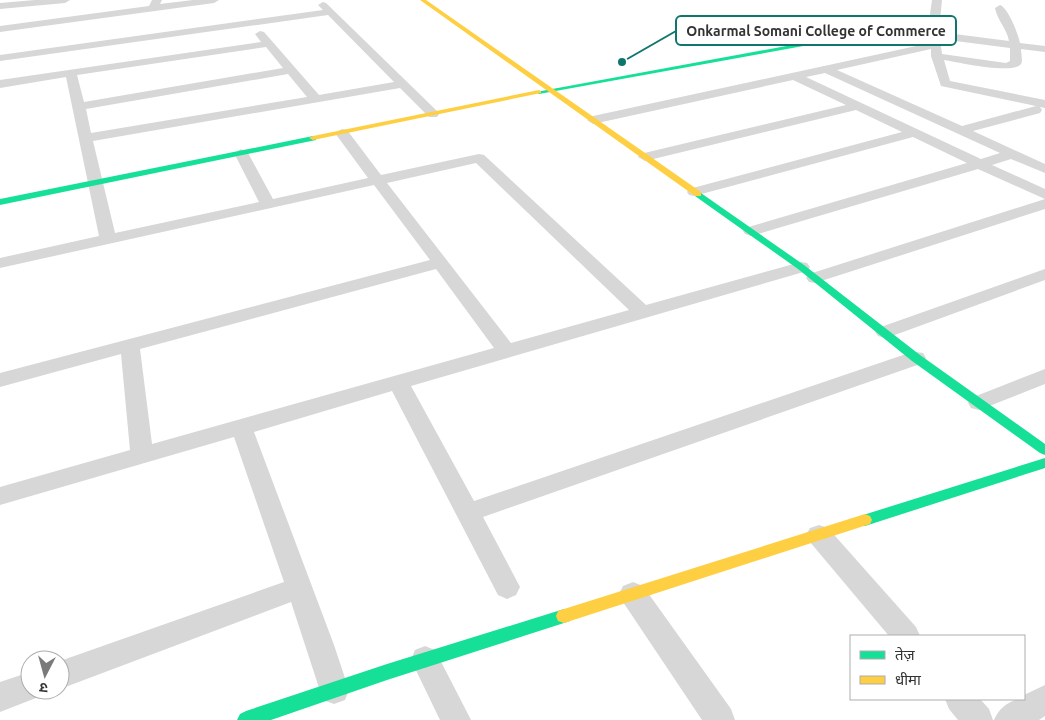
<svg xmlns="http://www.w3.org/2000/svg" width="1045" height="720" font-family="Ubuntu,'Noto Sans Devanagari',sans-serif">
<style>
.lines{fill:none;stroke-linecap:round;stroke-linejoin:round}
.street{fill:#d7d7d7;fill-rule:evenodd}
.fast{fill:#16e098;fill-rule:evenodd}
.slow{fill:#ffcf43;fill-rule:evenodd}
.leader{fill:none;stroke:#0f766e;stroke-width:2}
.callout-dot{fill:#0f766e;stroke:#fff;stroke-width:2}
.callout{fill:#fff;stroke:#0f766e;stroke-width:2}
.callout-label{font-size:14px;text-anchor:middle;font-weight:bold;fill:#333}
</style>
<rect width="100%" height="100%" fill="#fff"/>
<g class="lines">
<g class="street">
<path d="M35,0H70L65,3L0,9V3Z"/>
<path d="M152,0H162L160,4L193,0H219L214,3L0,32V26L149,6Z"/>
<path d="M932,0H942L939,32L1009,41C1007,29 997,20 995,8L1000,5C1008,8 1018,33 1020,43L1045,46V52L1021,49C1021,53 1023,61 1021,64C1012,75 957,62 944,60L950,81L1045,100V108L941,86L931,56V49L837,70L962,126L1036,106L1040,107L1042,110L1040,113L973,131L1045,164V173L1011,159L992,165L1045,189V209L815,283L809,282L806,278L809,274L1045,199L978,169L751,236L745,234L743,231L745,228L967,163L913,137L694,196L689,195L687,192L689,189L902,132L856,110L645,161L638,157L640,154L846,105L793,80L593,124L587,120L593,116L930,43L929,21ZM940,39L1010,48V61L1006,63L942,54ZM825,73L1000,153L981,159L806,77Z"/>
<path d="M323,2L326,3L437,111L439,114L437,117H429L400,88L93,141L115,233L259,202L234,153L241,149L248,153L273,199L368,178L335,133L342,129L347,130L381,175L479,154L484,155L646,305L801,262L807,263L810,267L807,271L411,386L474,501L909,353L916,352L923,353L926,358L923,363L483,517L520,587L516,595L507,599L498,595L392,391L254,432L334,645L349,690L345,700L334,704L323,700L291,602L60,689V661L284,582L234,437L0,505V487L130,450L121,354L0,387V373L430,260L374,185L0,268V258L99,236L66,77L0,88V80L261,42L255,34L260,31L264,32L319,95L394,82L328,15L0,61V55L323,10L318,5ZM266,47L283,68L84,102L77,75ZM288,74L307,97L91,133L86,109ZM476,163L629,310L511,343L387,183ZM436,269L494,348L152,444L140,349Z"/>
<path d="M1045,269V280L892,336L885,338L878,336L875,332L878,328Z"/>
<path d="M1045,369V384L979,410L971,408L968,403L971,398Z"/>
<path d="M819,525L828,528L916,627L920,636H889L810,542L806,535L810,528Z"/>
<path d="M633,582L643,586L731,709L735,720H702L623,602L619,594L623,586Z"/>
<path d="M425,646L435,650L471,720H440L411,660L415,650Z"/>
<path d="M30,672V690H43L41,696L0,712V682Z"/>
<path d="M1045,685V716L1039,720H994C999,708 1010,699 1024,699V695Z"/>
<path d="M945,699H980L989,709L993,720H958L949,709Z"/>
</g>
<g class="fast">
<path d="M873,30L875,33L539,94L536,92Z"/>
<path d="M313,136H316V140L0,205V199Z"/>
<path d="M698,191L804,265L920,355L1045,444V455L1040,453L912,361L798,269L695,196V192Z"/>
<path d="M1045,458V468L865,526L860,524L858,520L860,516Z"/>
<path d="M564,609L570,611L572,616L570,621L564,623L387,680L271,720H237L240,714L246,711L387,664Z"/>
</g>
<g class="slow">
<path d="M420,0H426L701,192V196H695Z"/>
<path d="M539,90L541,91V93L313,140L309,138L313,136Z"/>
<path d="M865,514L870,516L872,520L870,524L564,623L558,621L556,616L558,611L564,609Z"/>
</g>
</g>
<path class="leader" d="M622 62L676 31"/>
<circle class="callout-dot" cx="622" cy="62" r="5"/>
<rect class="callout" x="676" y="16" width="280" height="29" rx="5"/>
<g class="callout-label">
<text x="816" y="36">Onkarmal Somani College of Commerce</text>
</g>
<rect x="850" y="635" width="175" height="65" fill="#ffffff" stroke="#adadad"/>
<rect x="860" y="651" width="25" height="8" fill="#16e098" stroke="#adadad"/>
<text x="895" y="660" font-size="15" fill="#333333">तेज़</text>
<rect x="860" y="676" width="25" height="8" fill="#ffcf43" stroke="#adadad"/>
<text x="895" y="685" font-size="15" fill="#333333">धीमा</text>
<g transform="translate(45 675) rotate(186)"><circle r="24" fill="#ffffff" stroke="#adadad"/>
<path d="M0-4L9 19L0 12L-9 19Z" fill="#7a7a7a"/>
<text y="-8" font-size="14" font-weight="bold" text-anchor="middle" fill="#333333">उ</text>
</g>
</svg>
